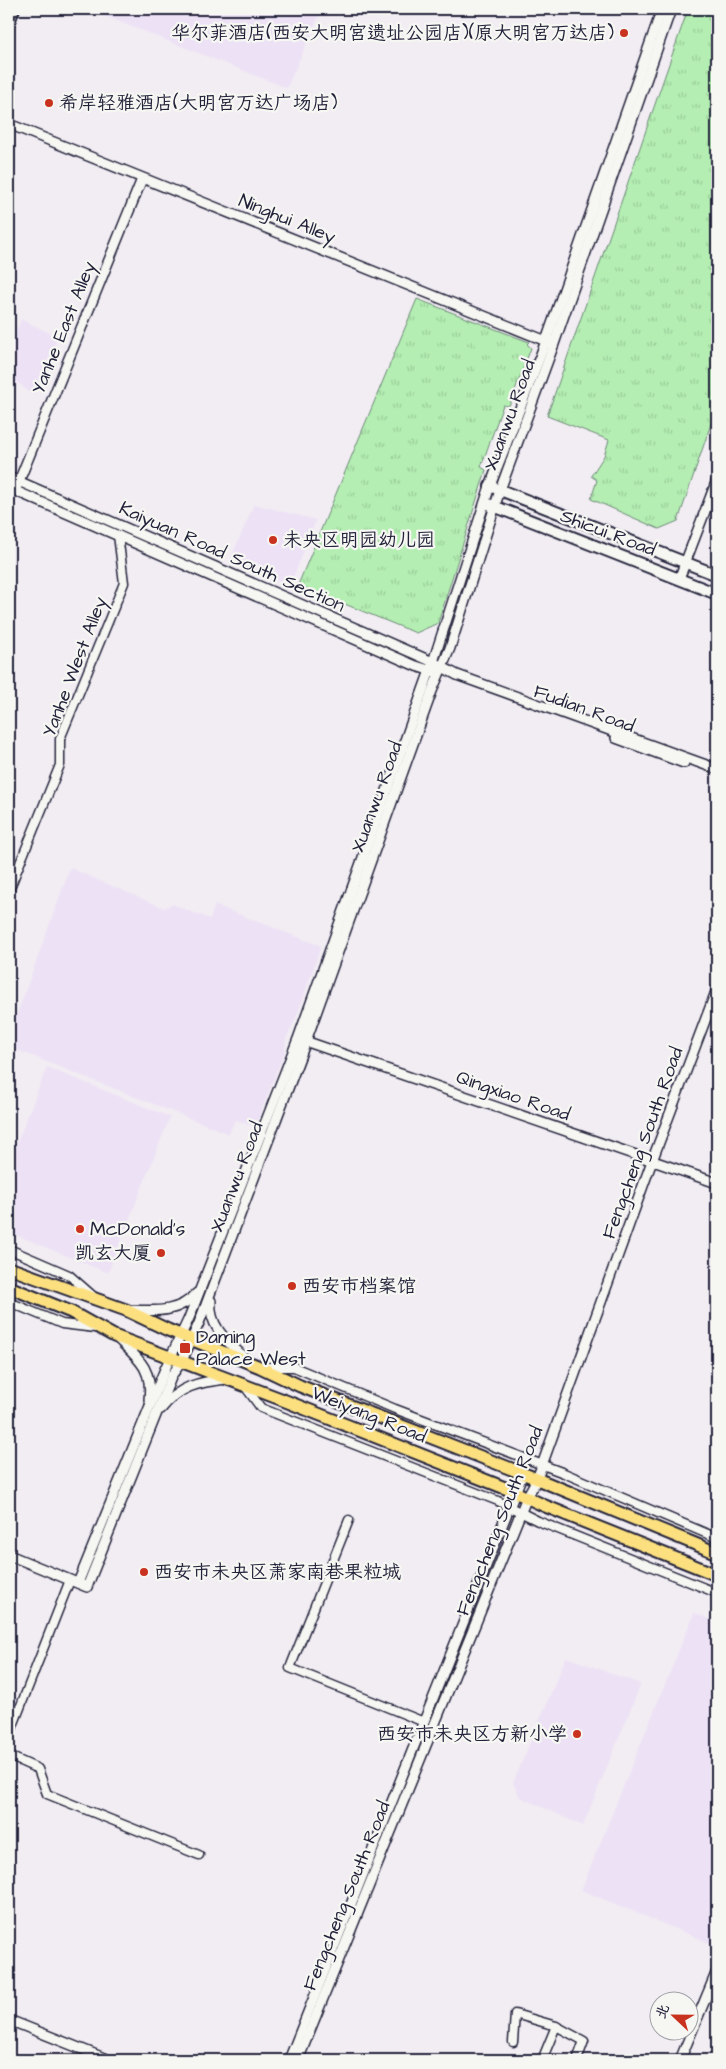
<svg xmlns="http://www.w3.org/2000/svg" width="726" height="2069" font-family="'Architects Daughter','LXGW WenKai TC',sans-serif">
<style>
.built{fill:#ede2f5}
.grass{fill:url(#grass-tufts);stroke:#6b8876}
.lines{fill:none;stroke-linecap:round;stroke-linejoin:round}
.minor-casing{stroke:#22223b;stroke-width:11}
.tertiary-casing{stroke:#22223b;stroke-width:12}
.secondary-casing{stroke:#22223b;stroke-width:14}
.primary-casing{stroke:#22223b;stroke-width:15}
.minor{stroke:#f6f6f2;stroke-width:8}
.tertiary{stroke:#f6f6f2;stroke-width:9}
.secondary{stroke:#f6f6f2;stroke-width:10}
.primary{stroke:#fce080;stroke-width:11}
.poi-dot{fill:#c8321e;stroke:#f6f6f2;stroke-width:2}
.labels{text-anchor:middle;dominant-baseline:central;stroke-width:4.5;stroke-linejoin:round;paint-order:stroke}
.poi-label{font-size:19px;fill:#22223b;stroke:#f6f6f2;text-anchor:start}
.street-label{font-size:19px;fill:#22223b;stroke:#f6f6f2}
</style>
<defs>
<pattern id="grass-tufts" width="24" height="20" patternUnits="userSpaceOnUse" patternTransform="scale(1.25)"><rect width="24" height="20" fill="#b4eeb2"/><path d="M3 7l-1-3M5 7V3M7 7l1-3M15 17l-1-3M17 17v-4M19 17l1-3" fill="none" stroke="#9acc9a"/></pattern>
</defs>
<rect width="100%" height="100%" fill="#f2edf3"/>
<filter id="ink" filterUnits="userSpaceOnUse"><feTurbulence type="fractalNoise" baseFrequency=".02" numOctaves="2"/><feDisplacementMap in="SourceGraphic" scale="10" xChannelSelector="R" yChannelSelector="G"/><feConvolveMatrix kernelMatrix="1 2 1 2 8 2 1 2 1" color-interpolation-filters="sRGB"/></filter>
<g filter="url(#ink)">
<g class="built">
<path d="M87,9H322L287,88Z"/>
<path d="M21,319L58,337L33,395L9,376V348Z"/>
<path d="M254,504L316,520L290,586L230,560Z"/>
<path d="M70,868L164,908L172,904L210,919L215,905L321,946L297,1016L286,1039L285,1051L255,1127L235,1120L229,1134L9,1047V1036Z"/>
<path d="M47,1067L170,1117L108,1273L9,1232V1163Z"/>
<path d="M694,1613L717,1622V1946L581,1890Z"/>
<path d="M566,1657L641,1684L583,1826L520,1797L513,1783Z"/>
</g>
<g class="grass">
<path d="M688,9H717V406L678,521L659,529L591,499L597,480L591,476L604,456L609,440L547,416Z"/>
<path d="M417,299L529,342L527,344L531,348L509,406L503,405L481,467L486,470L438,623L416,633L298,585Z"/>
</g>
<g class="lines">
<g class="minor-casing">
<g id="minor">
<path d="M9,890L60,765V739L124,583L118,535"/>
<path d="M9,1249L69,1275L93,1296"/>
<path d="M9,1302L62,1324L95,1328"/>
<path d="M265,1367H294L395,1409L564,1473L717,1538"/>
<path d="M244,1385L261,1408L498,1501L538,1521L717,1593"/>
<path d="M349,1520L290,1668L424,1722"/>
<path d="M9,1736L70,1580"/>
<path d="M9,1756L38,1769L47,1794L199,1855"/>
<path d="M556,2026L584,2041L577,2060"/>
<path d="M513,2042L515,2014L556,2026L542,2060"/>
</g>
</g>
<g class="tertiary-casing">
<g id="tertiary">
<path d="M9,124L551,343"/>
<path d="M9,477L433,662L457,675L717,769"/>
<path d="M17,486L142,179"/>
<path d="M9,488L416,666L435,672"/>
<path d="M679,579L717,480"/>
<path d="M616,738L684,763"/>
<path d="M302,1040L717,1183"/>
<path d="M211,1301C208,1327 229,1343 246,1359"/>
<path d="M128,1310C154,1311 178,1314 197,1293"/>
<path d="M118,1339C139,1359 153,1369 149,1400"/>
<path d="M161,1409C179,1386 199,1382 226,1379"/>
<path d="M9,1555L87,1587L172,1375L182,1361L199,1323L306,1041L432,691L450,648L500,490L554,344L671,9"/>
<path d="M78,1583L165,1369L189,1318L298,1039L433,662L490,486L546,341L662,9"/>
<path d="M9,2020L109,2060"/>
<path d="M289,2060L523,1473"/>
<path d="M298,2060L527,1497L537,1479L652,1161L717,989"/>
<path d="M680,2060L717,1971"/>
</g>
</g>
<g class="secondary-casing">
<g id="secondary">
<path d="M9,22L14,9"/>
<path d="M490,486L717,575"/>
<path d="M486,503L717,594"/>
</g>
</g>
<g class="primary-casing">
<g id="primary">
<path d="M9,1268L126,1310L168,1330L260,1367L300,1386L537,1479L717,1553"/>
<path d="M9,1287L71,1312L114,1336L278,1398L515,1492L545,1506L717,1575"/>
</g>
</g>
<use href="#minor" class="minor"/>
<use href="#tertiary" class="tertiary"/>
<use href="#secondary" class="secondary"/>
<use href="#primary" class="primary"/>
</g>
</g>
<g class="poi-dot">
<circle cx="624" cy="33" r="5"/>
<circle cx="49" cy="103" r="5"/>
<circle cx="273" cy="540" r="5"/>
<circle cx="80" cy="1229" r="5"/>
<circle cx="161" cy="1253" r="5"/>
<circle cx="292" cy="1286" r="5"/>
<rect x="179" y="1342" width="12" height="12" rx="2.5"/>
<circle cx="144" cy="1572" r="5"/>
<circle cx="577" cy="1734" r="5"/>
</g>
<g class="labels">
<g class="poi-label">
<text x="614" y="33" text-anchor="end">华尔菲酒店(西安大明宫遗址公园店)(原大明宫万达店)</text>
<text x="59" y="103">希岸轻雅酒店(大明宫万达广场店)</text>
<text x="283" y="540">未央区明园幼儿园</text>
<text x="90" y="1229">McDonald's</text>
<text x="151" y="1253" text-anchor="end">凯玄大厦</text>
<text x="302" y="1286">西安市档案馆</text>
<text x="196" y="1337">Daming<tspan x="196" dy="22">Palace West</tspan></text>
<text x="154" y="1572">西安市未央区萧家南巷果粒城</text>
<text x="567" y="1734" text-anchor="end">西安市未央区方新小学</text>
</g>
<g class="street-label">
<text transform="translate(287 219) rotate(22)">Ninghui Alley</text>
<text transform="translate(64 328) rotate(-68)">Yanhe East Alley</text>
<text transform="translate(510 415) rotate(-70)">Xuanwu Road</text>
<text transform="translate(608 533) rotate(21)">Shicui Road</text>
<text transform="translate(232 557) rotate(24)">Kaiyuan Road South Section</text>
<text transform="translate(75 667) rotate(-69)">Yanhe West Alley</text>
<text transform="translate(584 709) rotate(20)">Fudian Road</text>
<text transform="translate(377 797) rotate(-70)">Xuanwu Road</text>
<text transform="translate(513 1096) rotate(19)">Qingxiao Road</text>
<text transform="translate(643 1143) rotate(-70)">Fengcheng South Road</text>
<text transform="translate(237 1177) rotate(-69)">Xuanwu Road</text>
<text transform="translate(369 1415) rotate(22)">Weiyang Road</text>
<text transform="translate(500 1521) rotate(-68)">Fengcheng South Road</text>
<text transform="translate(347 1896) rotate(-68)">Fengcheng South Road</text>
</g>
</g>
<rect width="726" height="2069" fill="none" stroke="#f6f6f2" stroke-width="30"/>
<rect x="15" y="15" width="696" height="2039" fill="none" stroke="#22223b" stroke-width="2" filter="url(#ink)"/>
<g transform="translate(674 2016) rotate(292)"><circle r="24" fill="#f6f6f2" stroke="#a1a1a9"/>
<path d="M0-4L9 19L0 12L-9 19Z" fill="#c8321e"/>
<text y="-8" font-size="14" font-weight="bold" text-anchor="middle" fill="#22223b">北</text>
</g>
</svg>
